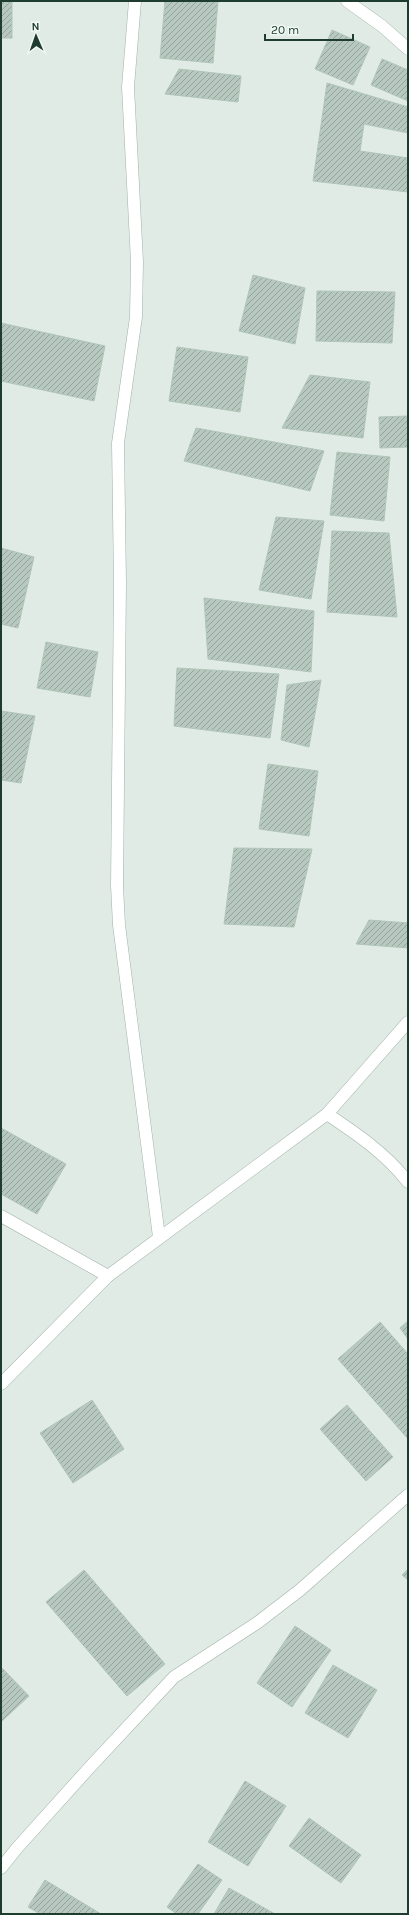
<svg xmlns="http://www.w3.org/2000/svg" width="409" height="1915" font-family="Karla,sans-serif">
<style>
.building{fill:url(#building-hatch);stroke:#b1c5ba}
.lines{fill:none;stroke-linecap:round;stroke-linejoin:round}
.street-casing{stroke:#a2b3aa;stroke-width:13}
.street{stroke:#fff;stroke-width:12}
</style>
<defs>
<pattern id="building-hatch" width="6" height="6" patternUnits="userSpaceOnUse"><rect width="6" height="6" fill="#b7c9bf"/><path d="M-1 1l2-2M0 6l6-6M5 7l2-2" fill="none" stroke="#94a49c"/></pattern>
</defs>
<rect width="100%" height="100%" fill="#dfebe4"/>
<g class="building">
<rect x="1" y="1" width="11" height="37"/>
<path d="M165,1H218L213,63L160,58Z"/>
<path d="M332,30L370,47L353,85L315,69Z"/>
<path d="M382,59L408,70V101L371,85Z"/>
<path d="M179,69L241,76L238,102L165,94Z"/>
<path d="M327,83L408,107V133L364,124L360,151L408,158V192L313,181Z"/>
<path d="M253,275L305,288L295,344L239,331Z"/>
<path d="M317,291L395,292L392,343L316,341Z"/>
<path d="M1,323L105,346L94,401L1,381Z"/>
<path d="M177,347L248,357L240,412L169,401Z"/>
<path d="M310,375L370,382L363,438L282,428Z"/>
<path d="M408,416V447L380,448L379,417Z"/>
<path d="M196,428L324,451L310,491L184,461Z"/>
<path d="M337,452L390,457L384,521L330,515Z"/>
<path d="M276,517L324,521L311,599L259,590Z"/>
<path d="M332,531L389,533L397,617L327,612Z"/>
<path d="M1,548L34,557L18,628L1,624Z"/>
<path d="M204,598L314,611L311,672L208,659Z"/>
<path d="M46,642L98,652L90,697L37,688Z"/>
<path d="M177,668L279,674L270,738L174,726Z"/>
<path d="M321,680L309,747L281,740L287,685Z"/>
<path d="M1,711L35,716L21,783L1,780Z"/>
<path d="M268,764L318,771L309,836L259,829Z"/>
<path d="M234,848L312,849L294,927L224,924Z"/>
<path d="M369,920L408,923V948L356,944Z"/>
<path d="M1,1128L66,1164L37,1214L1,1194Z"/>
<path d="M408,1321V1339L400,1328Z"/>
<path d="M380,1322L408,1354V1439L338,1359Z"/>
<path d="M92,1400L124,1449L73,1483L40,1433Z"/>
<path d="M347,1405L393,1457L366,1481L320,1429Z"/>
<path d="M408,1569V1580L402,1575Z"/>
<path d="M84,1570L165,1664L127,1696L46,1602Z"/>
<path d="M295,1626L331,1650L292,1707L257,1683Z"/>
<path d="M333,1665L377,1690L348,1738L305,1713Z"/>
<path d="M1,1667L29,1696L1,1722Z"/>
<path d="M245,1781L286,1806L248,1866L208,1842Z"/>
<path d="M309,1818L361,1855L341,1883L289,1846Z"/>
<path d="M198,1864L222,1880L198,1914H177L167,1907Z"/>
<path d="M45,1880L101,1914H40L28,1907Z"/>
<path d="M229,1888L275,1914H214Z"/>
</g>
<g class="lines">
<g class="street-casing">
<g id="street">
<path d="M135,1L128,87L137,262L136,317L118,443L120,583L117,886L119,925L159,1237"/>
<path d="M347,1L382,26L408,49"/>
<path d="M327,1114C357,1134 385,1153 408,1182"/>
<path d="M1,1216L108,1276"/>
<path d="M1,1384L108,1276L327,1114L408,1022"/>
<path d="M1,1868L17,1848L90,1767L174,1677L257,1623L300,1590L408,1495"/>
</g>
</g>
<use href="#street" class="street"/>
</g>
<rect width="409" height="1915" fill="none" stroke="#1f3c30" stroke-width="4"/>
<g transform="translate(36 36) rotate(358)" stroke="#eff8f2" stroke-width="3" paint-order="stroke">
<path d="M0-3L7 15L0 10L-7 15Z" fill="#1f3c30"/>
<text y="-6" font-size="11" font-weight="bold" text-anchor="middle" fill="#1f3c30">N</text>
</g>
<path d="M265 34v6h88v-6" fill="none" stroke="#1f3c30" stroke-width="2"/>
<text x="271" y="34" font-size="12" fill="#1f3c30" stroke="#eff8f2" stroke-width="3" paint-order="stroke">20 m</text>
</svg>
